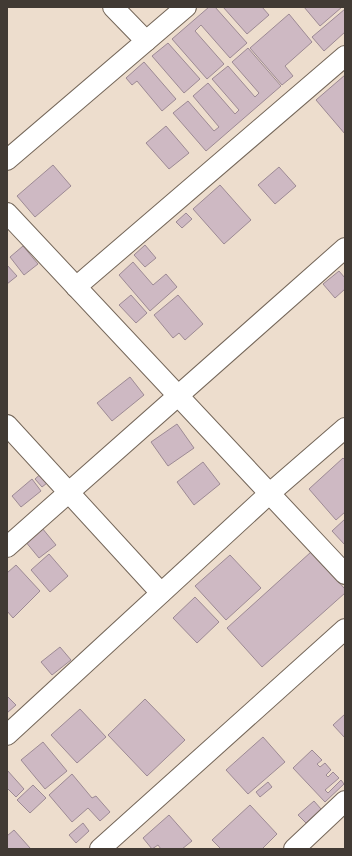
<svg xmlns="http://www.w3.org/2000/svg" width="352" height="856" font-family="Cabin,sans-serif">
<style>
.building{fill:#ceb9c3;stroke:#9d8a94}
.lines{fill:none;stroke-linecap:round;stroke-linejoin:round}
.minor-casing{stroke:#746659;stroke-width:22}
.minor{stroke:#fff;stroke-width:20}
</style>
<rect width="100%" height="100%" fill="#edddcd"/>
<g class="building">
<path d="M209,7H215L247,43L230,58L201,25L195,31L224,64L207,79L172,39Z"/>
<path d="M223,7H262L269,15L247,34Z"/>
<path d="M304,7H342L320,26Z"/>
<path d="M345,9V32L324,51L312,37Z"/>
<path d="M289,14L312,42L285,66L293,76L282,85L250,48Z"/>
<path d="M168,43L200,79L184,93L152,56Z"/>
<path d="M248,48L281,86L206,151L173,113L188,101L214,131L219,127L193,96L208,83L235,114L239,110L212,79L228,66L255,97L259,93L232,62Z"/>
<path d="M144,62L176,99L162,111L137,81L132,85L126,78Z"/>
<path d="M345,75V134L316,100Z"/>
<path d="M166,126L189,153L169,169L146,143Z"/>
<path d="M53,165L71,186L35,217L17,196Z"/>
<path d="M279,167L296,186L275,204L258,185Z"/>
<path d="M220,185L251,220L224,244L193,209Z"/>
<path d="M186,213L192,219L182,228L176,222Z"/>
<path d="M145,245L156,258L145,267L134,255Z"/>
<path d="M23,246L38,264L24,275L10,257Z"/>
<path d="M133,262L153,285L166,274L177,287L150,311L119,275Z"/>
<path d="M7,265L17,276L7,284Z"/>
<path d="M339,271L345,278V289L335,298L323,284Z"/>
<path d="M131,295L147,313L136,323L119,305Z"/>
<path d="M178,295L203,324L185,340L179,333L173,338L154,315Z"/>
<path d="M130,377L144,395L112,421L97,403Z"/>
<path d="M177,424L194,448L168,466L151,442Z"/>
<path d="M343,458L345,460V512L336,520L309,489Z"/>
<path d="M203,462L220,484L194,505L177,482Z"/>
<path d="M44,471L52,479L42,487L35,479Z"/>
<path d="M32,479L41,491L21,507L12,496Z"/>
<path d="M345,519V545L332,531Z"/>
<path d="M42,528L56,545L39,558L25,541Z"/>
<path d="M311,552L345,589V593L262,667L227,628Z"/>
<path d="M49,554L68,576L50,592L31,570Z"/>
<path d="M230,555L261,588L226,620L195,586Z"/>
<path d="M16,565L40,591L13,618L7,611V573Z"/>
<path d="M195,597L219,622L197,643L173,618Z"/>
<path d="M60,647L71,660L52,675L41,662Z"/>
<path d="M7,696L16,705L7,713Z"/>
<path d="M145,699L185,740L147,776L108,735Z"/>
<path d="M80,709L106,737L77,763L51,735Z"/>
<path d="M345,714V738L333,725Z"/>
<path d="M263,737L285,762L248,794L226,770Z"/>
<path d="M43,742L67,771L45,789L21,760Z"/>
<path d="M312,750L322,760L317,764L320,767L325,763L331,770L326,775L328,777L333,772L339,778L325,790L328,793L341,780L344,784L325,802L293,768Z"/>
<path d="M7,770L24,789L16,797L7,788Z"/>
<path d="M72,774L92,798L96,796L110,812L100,821L88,808L72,822L49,795Z"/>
<path d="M268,782L272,787L260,797L256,792Z"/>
<path d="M33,785L46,798L30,813L17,800Z"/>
<path d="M314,801L321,809L306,823L298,815Z"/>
<path d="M250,805L277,834L262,849H221L212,840Z"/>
<path d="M169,815L192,841L182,849H161L158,845L152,849L143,838Z"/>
<path d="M83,823L89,831L76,843L69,835Z"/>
<path d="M14,830L30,848L29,849H7V836Z"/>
</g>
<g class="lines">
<g class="minor-casing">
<g id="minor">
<path d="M113,7L146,41"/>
<path d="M7,160L186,7"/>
<path d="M7,213L345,574"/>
<path d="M76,287L345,56"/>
<path d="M7,425L161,593"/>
<path d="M7,547L345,248"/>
<path d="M7,735L270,493L345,428"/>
<path d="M100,849L345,629"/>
<path d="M294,849L345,801"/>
</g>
</g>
<use href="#minor" class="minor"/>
</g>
<rect width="352" height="856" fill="none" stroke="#413a34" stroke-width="16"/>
</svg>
